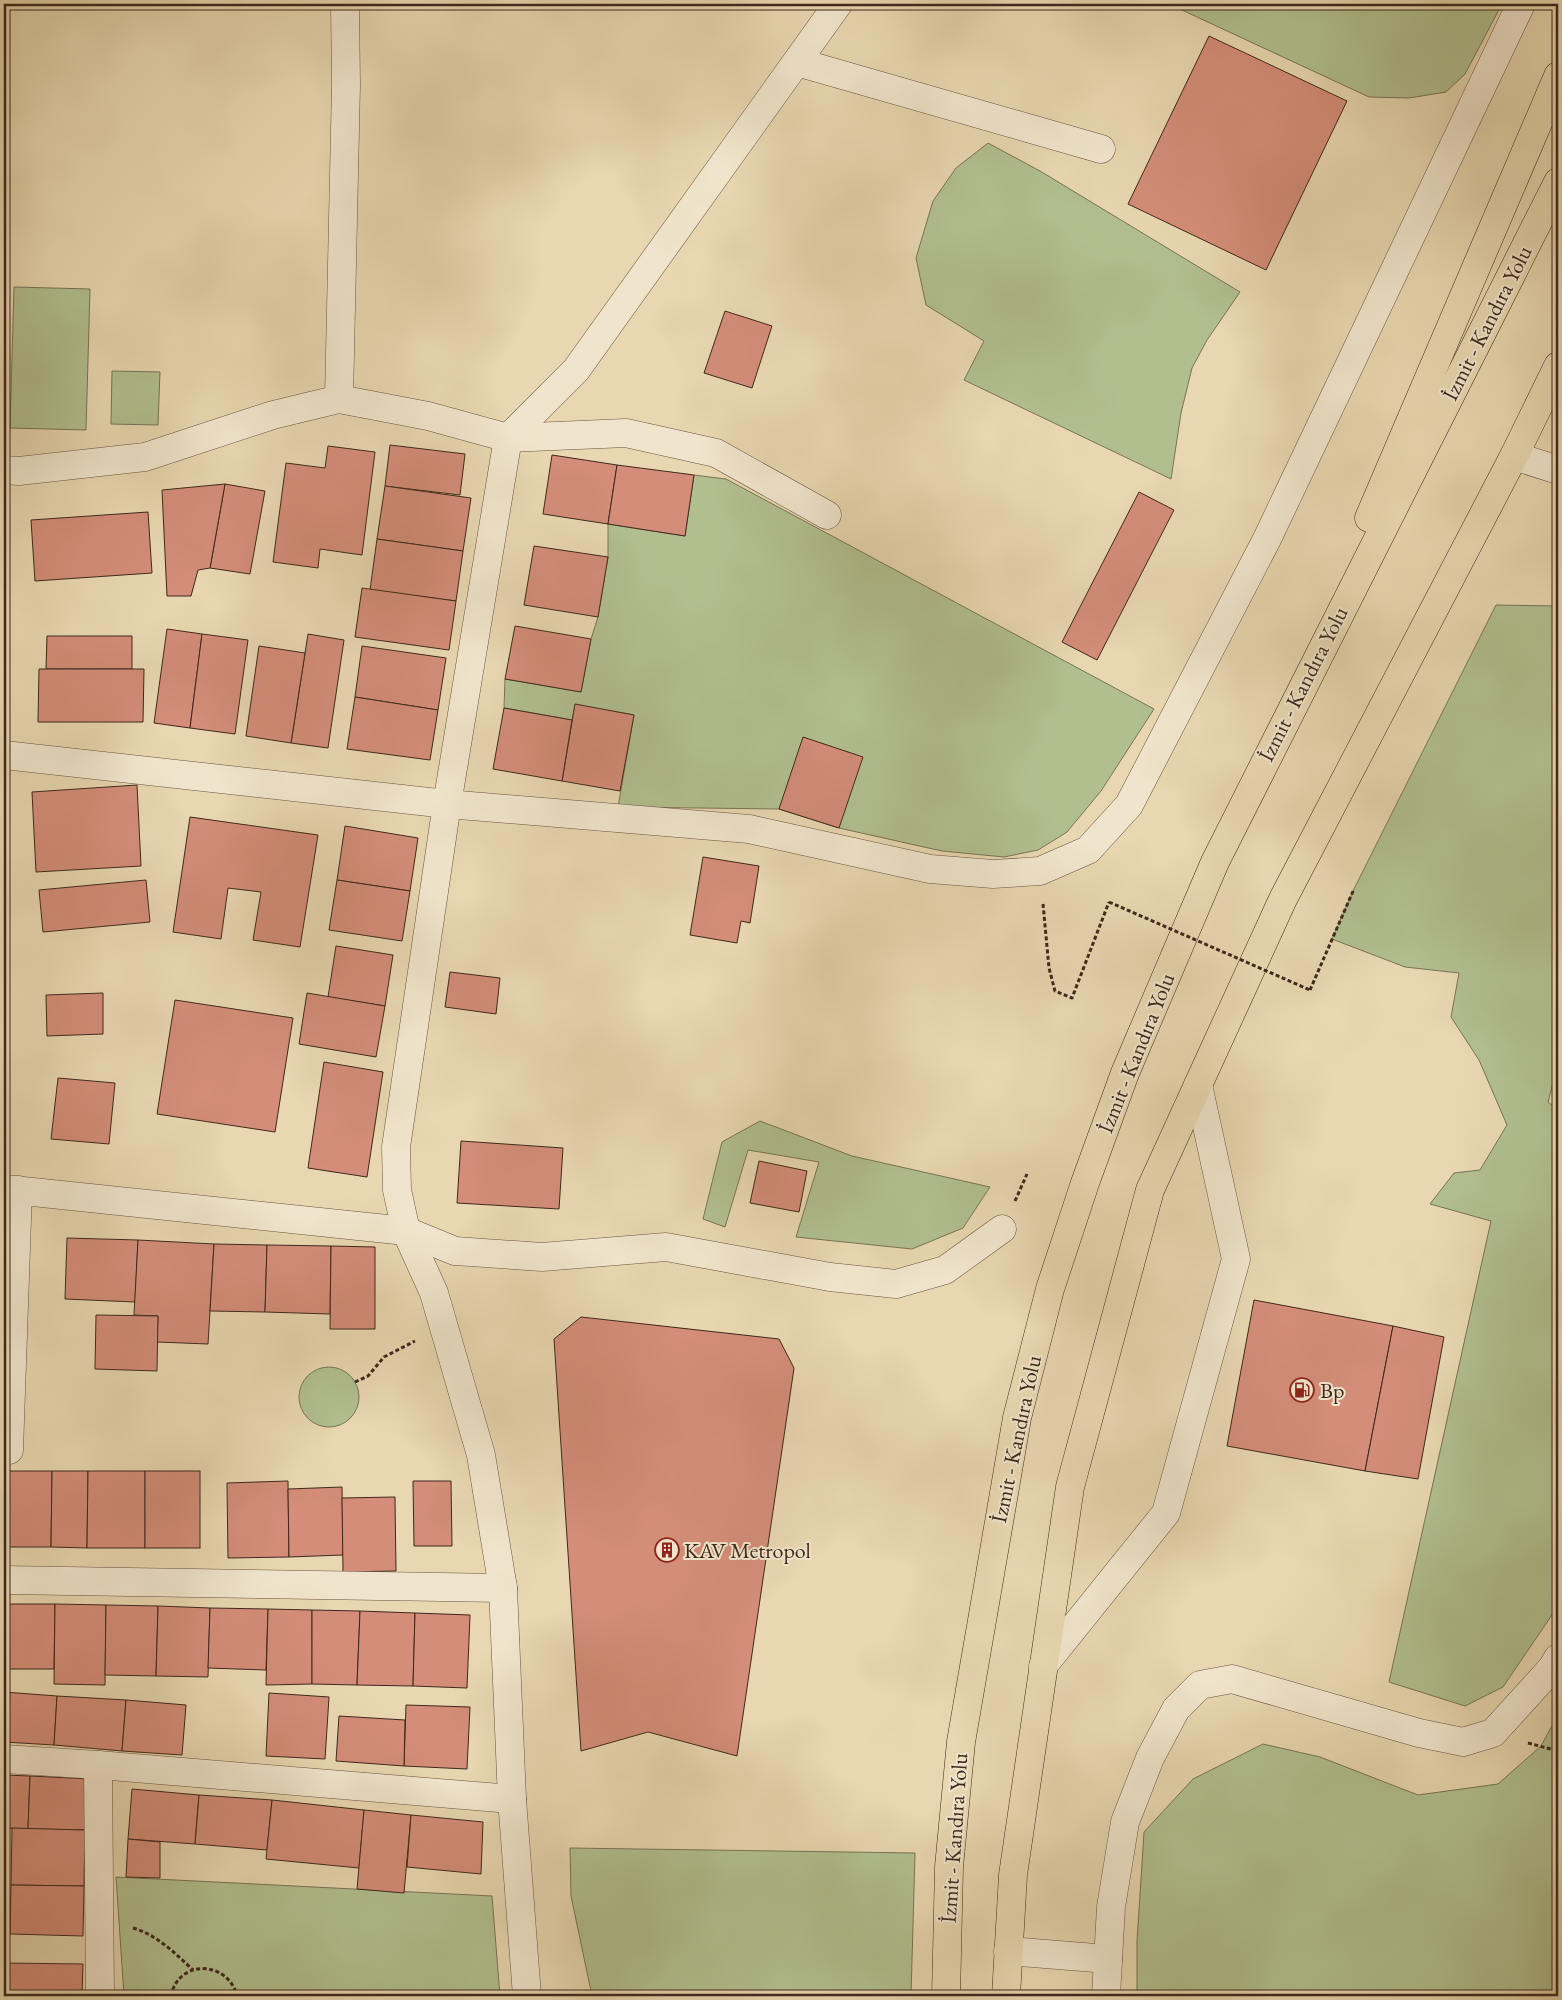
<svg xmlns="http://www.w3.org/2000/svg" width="1562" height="2000" font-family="'EB Garamond',serif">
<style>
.green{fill:#b1bf8f;stroke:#787456}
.building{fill:#d38d78;stroke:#3f281c}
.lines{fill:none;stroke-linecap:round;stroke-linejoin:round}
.minor-casing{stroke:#695441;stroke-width:29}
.highway-casing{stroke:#3f281c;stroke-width:29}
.path{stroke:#3f281c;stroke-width:3;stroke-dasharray:4 2.5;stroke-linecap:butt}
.minor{stroke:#f0e5cc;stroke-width:28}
.highway{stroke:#e8d7b0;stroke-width:28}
.path-bridge{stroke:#3f281c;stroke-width:3;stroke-dasharray:4 2.5;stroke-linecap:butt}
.labels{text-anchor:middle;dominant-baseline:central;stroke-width:4;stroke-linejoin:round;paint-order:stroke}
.street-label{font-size:22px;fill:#3f281c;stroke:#f0e5cc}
.poi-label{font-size:22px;fill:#3f281c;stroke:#f0e5cc;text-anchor:start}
</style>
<rect width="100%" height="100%" fill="#e8d7b0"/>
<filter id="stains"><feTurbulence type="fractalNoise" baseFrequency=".004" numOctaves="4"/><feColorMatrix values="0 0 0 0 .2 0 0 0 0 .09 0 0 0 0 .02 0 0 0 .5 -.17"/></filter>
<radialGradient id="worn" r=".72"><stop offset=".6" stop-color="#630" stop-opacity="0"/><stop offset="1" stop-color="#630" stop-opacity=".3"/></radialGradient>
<g class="green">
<path d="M1169,4H1502L1465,74L1446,92L1409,98L1369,97Z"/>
<path d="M988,143L1040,171L1240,292L1207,340L1192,368L1181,413L1171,479L964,380L984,341L926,305L916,258L933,201L956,168Z"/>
<path d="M14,287L90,289L86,430L10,428Z"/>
<path d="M112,371L160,372L158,425L111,424Z"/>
<path d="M694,475L726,479L1154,709L1101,791L1067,832L1038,850L1004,857L942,851L839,828L779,809L618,807L634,715L575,705L572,720L504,708L505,679L581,692L591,639L598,617L608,557V524L685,536Z"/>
<path d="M1496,605L1558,606V1064L1548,1102L1558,1110V1606L1503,1687L1465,1706L1389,1682L1491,1221L1430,1204L1454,1173L1480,1170L1507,1125L1479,1060L1451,1017L1459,973L1405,967L1332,939L1354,889Z"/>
<path d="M760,1121L852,1156L990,1187L963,1228L912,1249L796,1237L819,1162L748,1150L725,1227L703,1219L722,1142Z"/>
<circle cx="329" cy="1397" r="30"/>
<path d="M1558,1715V1996H1137V1941L1144,1832L1193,1779L1263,1744L1320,1757L1418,1795L1498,1784L1541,1746Z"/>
<path d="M570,1848L915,1853L911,1996H592L571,1896Z"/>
<path d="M116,1877L492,1896L500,1996H124Z"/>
</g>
<g class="building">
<path d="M1209,36L1347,101L1266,270L1128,204Z"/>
<path d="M725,311L772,326L752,388L704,373Z"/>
<path d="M390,445L465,454L460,495L385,486Z"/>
<path d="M328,446L375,452L362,555L320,549L318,568L273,562L286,463L325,468Z"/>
<path d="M552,455L617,465L608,524L543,514Z"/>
<path d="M617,465L694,475L685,536L608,524Z"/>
<path d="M225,484L265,491L250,574L210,568Z"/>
<path d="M225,484L210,568L198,570L191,596H167L162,490Z"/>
<path d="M385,486L471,498L463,551L377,539Z"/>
<path d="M1139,492L1174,510L1097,660L1062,642Z"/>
<path d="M148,512L152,573L35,581L31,520Z"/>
<path d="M377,539L463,551L456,601L370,590Z"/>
<path d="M534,546L608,557L598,617L524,605Z"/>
<path d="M362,588L456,601L449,650L355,637Z"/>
<path d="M515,626L591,639L581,692L505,679Z"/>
<path d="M167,629L202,634L190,728L154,723Z"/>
<path d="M202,634L248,640L235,734L190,728Z"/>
<path d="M308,634L344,640L328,748L291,743Z"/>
<path d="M47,636H132V669H46Z"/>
<path d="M259,646L305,653L291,743L246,736Z"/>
<path d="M362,646L446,658L438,710L355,697Z"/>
<path d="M39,669H144L143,722H38Z"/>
<path d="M355,697L438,710L430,760L347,749Z"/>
<path d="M575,704L634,715L620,791L562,781Z"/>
<path d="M504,708L572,720L562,781L493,769Z"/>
<path d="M803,737L863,757L839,828L779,809Z"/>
<path d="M137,785L141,866L36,872L32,792Z"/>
<path d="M190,817L318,835L300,947L253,940L261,892L228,888L221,939L173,932Z"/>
<path d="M345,826L418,838L410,891L337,880Z"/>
<path d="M703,857L759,866L750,923L741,921L737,943L690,935Z"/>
<path d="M146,880L150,922L43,932L39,890Z"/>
<path d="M337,880L410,891L402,941L329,930Z"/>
<path d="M336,946L393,955L385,1006L328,997Z"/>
<path d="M450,972L500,978L496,1014L445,1007Z"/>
<path d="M103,993V1034L47,1036L46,995Z"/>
<path d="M307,993L385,1006L376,1057L299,1044Z"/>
<path d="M175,1000L293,1018L275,1132L157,1114Z"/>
<path d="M324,1062L383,1072L367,1177L308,1168Z"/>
<path d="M58,1078L115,1083L109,1144L51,1139Z"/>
<path d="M461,1141L563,1148L559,1209L457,1203Z"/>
<path d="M759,1161L807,1171L799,1212L750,1203Z"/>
<path d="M67,1238L138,1240L135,1302L65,1299Z"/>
<path d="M138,1240L214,1244L208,1344L157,1342L158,1316L134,1315Z"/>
<path d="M214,1244L267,1245L265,1312L210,1311Z"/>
<path d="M267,1245L331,1246L330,1314L265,1312Z"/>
<path d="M331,1246L375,1247V1329H330Z"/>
<path d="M1254,1300L1393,1326L1365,1471L1227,1446Z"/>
<path d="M96,1315L158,1316L157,1371L95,1369Z"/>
<path d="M581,1317L779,1339L794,1368L737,1756L648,1732L581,1751L554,1339Z"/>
<path d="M1393,1326L1444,1337L1418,1479L1365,1471Z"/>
<path d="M4,1471H52L51,1547H4Z"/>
<path d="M52,1471H88L87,1548L51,1547Z"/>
<path d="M88,1471H145V1548H87Z"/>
<rect x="145" y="1471" width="55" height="77"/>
<path d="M288,1481L289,1557L228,1558L227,1483Z"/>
<path d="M413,1481H451L452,1546H414Z"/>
<path d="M342,1487L343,1555L289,1557L288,1489Z"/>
<path d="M395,1497L396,1571L343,1572L342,1498Z"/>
<path d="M4,1604H55L54,1669H4Z"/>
<path d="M55,1604L106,1605L105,1685L54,1684Z"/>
<path d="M106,1605L158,1606L156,1676L105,1675Z"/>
<path d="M158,1606L210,1608L208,1677L156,1676Z"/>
<path d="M210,1608L268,1609L266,1670L208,1668Z"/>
<path d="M268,1609L312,1610V1684L266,1685Z"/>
<path d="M312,1610L360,1611L357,1685L312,1684Z"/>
<path d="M360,1611L415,1613L413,1686L357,1685Z"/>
<path d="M415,1613L470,1615L467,1688L413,1686Z"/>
<path d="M4,1692L57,1696L54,1745L4,1742Z"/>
<path d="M269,1693L329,1697L325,1759L266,1756Z"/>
<path d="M57,1696L126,1700L122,1751L54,1745Z"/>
<path d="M126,1700L186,1705L182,1755L122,1751Z"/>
<path d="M406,1705L470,1707L467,1769L404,1766Z"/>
<path d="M339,1716L405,1720L404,1766L336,1761Z"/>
<path d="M4,1775L30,1776L28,1829L4,1828Z"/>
<path d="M30,1776L90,1779V1830L28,1829Z"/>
<path d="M132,1789L199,1795L195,1844L128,1839Z"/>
<path d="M199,1795L272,1800L267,1850L195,1844Z"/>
<path d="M272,1800L364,1810L359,1868L266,1859Z"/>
<path d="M364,1810L411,1815L404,1893L357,1889Z"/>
<path d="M411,1815L483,1822L481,1874L407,1867Z"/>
<path d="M12,1828L85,1830L84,1886L11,1885Z"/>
<path d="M128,1839L160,1842V1878L126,1877Z"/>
<path d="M11,1885L84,1886L83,1936L10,1934Z"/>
<path d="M5,1963L83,1964L82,1996H5Z"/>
</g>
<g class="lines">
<g class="minor-casing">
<g id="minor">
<path d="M797,62L1101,149"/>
<path d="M339,399L346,85L345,4"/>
<path d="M1514,456L1558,470"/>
<path d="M4,470L19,471L145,457L273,415L339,399L428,416L508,438L626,433L716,453L827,515"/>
<path d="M4,755L447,804L749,829L930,869L993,874L1040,871L1088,850L1129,805L1267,539L1521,4"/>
<path d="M4,1189L406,1231L455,1251L542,1257L666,1247L830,1277L896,1284L945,1270L1002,1229"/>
<path d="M4,1450H9L18,1190"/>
<path d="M4,1580L503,1588"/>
<path d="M1043,1666L1166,1513L1236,1259L1198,1085"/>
<path d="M4,1759L98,1765L512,1799"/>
<path d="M98,1765L100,1996"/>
<path d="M1008,1951L1108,1959"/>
<path d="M527,1996L512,1799L503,1588L481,1455L434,1293L406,1231L397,1190L396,1147L447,804L508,438L576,370L838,4"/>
<path d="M1106,1996L1111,1907L1125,1822L1150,1758L1176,1709L1200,1685L1232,1679L1419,1733L1463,1742L1493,1733L1552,1668L1558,1658"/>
</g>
</g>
<g class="highway-casing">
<g id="highway">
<path d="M1369,518L1558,76"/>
<path d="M946,1996L949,1867L961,1742L1017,1418L1050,1289L1085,1183L1125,1073L1215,862L1558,182"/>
<path d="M1006,1996L1013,1875L1070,1487L1150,1190L1283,899L1514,456L1558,366"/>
</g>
</g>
<g class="path">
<path d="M1043,904L1049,968L1055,991L1072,998L1109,902"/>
<path d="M1310,990L1354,889"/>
<path d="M1015,1201L1027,1174"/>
<path d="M355,1382L368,1376L384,1357L415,1341"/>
<path d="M1528,1743L1558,1751"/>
<path d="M133,1928C157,1935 175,1953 193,1970"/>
<path d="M171,1996C178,1959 228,1960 237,1996"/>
</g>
<use href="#minor" class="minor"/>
<use href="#highway" class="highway"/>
<path class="path-bridge" d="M1109,902L1310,990"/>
</g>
<defs>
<g id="fuel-ring" transform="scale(1.25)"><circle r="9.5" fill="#f0e5cc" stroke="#8f2418" stroke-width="1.5"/><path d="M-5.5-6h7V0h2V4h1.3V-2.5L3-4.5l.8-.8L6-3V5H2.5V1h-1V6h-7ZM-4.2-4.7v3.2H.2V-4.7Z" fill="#8f2418"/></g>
<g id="building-ring" transform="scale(1.25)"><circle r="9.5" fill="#f0e5cc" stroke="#8f2418" stroke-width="1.5"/><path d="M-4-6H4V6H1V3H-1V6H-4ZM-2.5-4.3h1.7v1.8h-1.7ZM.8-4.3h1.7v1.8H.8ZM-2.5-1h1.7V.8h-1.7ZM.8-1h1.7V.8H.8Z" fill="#8f2418"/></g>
</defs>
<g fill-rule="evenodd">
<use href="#fuel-ring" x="1302" y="1390"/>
<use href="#building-ring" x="667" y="1550"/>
</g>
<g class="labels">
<g class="street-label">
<text transform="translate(1487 323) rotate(-63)">İzmit - Kandıra Yolu</text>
<text transform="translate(1303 684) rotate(-63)">İzmit - Kandıra Yolu</text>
<text transform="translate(1136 1053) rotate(-68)">İzmit - Kandıra Yolu</text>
<text transform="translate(1016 1439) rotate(-78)">İzmit - Kandıra Yolu</text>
<text transform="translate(954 1838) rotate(-86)">İzmit - Kandıra Yolu</text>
</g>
<g class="poi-label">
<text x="1320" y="1390">Bp</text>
<text x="684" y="1550">KAV Metropol</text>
</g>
</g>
<rect width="1562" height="2000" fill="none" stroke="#e8d7b0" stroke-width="20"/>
<rect x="5" y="5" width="1552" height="1990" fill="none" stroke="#3f281c" stroke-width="2.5"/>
<rect x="10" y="10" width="1542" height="1980" fill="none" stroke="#3f281c"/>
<rect width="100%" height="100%" filter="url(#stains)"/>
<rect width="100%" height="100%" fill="url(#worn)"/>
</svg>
